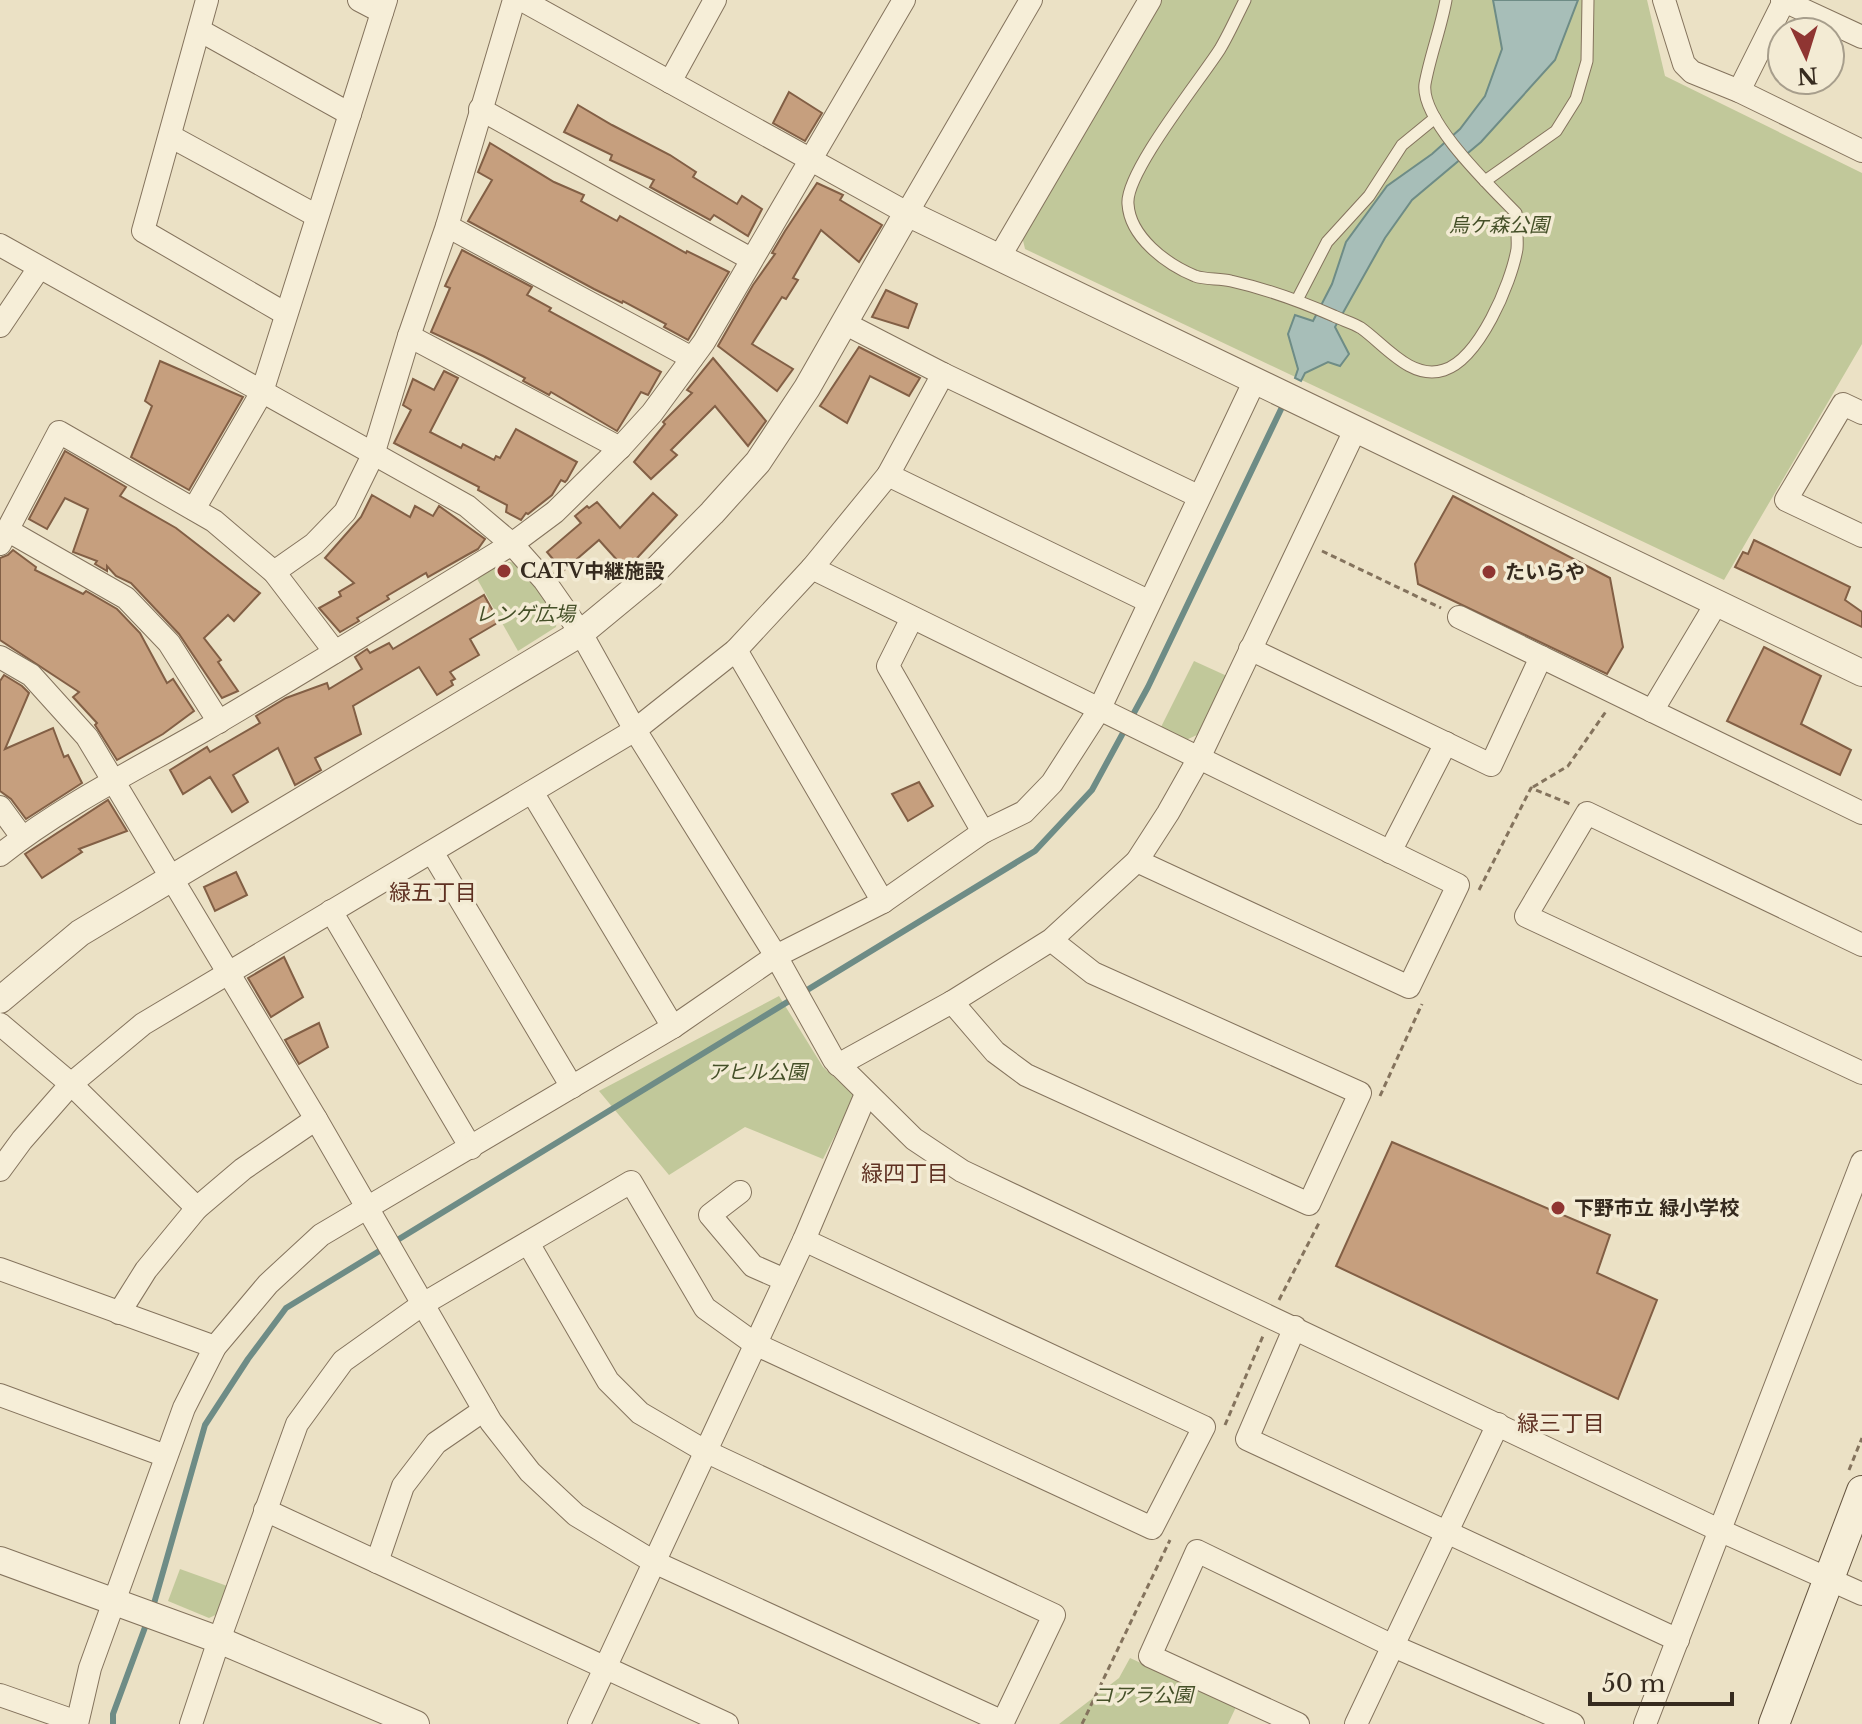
<svg xmlns="http://www.w3.org/2000/svg" width="1862" height="1724" font-family="'Libre Baskerville','Noto Sans JP',serif">
<style>
.green{fill:#c1c89a}
.water{fill:#a7beb8;stroke:#6e8c86;stroke-width:2}
.lines{fill:none;stroke-linecap:round;stroke-linejoin:round}
.stream{stroke:#6e8c86;stroke-width:6}
.building{fill:#c69f7e;stroke:#825f45;stroke-width:2}
.service-casing{stroke:#84735d;stroke-width:13}
.minor-casing{stroke:#84735d;stroke-width:24}
.tertiary-casing{stroke:#84735d;stroke-width:28}
.secondary-casing{stroke:#665540;stroke-width:32}
.path{stroke:#84735d;stroke-width:3;stroke-dasharray:6 4;stroke-linecap:butt}
.service{stroke:#f6eed8;stroke-width:11}
.minor{stroke:#f6eed8;stroke-width:22}
.tertiary{stroke:#f6eed8;stroke-width:26}
.secondary{stroke:#f6eed8;stroke-width:30}
.poi-dot{fill:#8f3532;stroke:#f3ebd4;stroke-width:3}
.labels{text-anchor:middle;dominant-baseline:central;stroke-width:7;stroke-linejoin:round;paint-order:stroke}
.park-label{font-size:20px;font-style:italic;fill:#455028;stroke:#f3ebd4}
.poi-label{font-size:20px;font-weight:bold;fill:#362b1f;stroke:#f3ebd4;text-anchor:start}
.neighbourhood-label{font-size:22px;fill:#5f3122;stroke:#f3ebd4}
</style>
<rect width="100%" height="100%" fill="#ebe1c5"/>
<g class="green">
<path d="M1160,0H1647L1665,76L1862,173V344L1724,580L1025,249L1022,236Z"/>
<path d="M502,561L516,563L558,613L556,627L518,651L476,577Z"/>
<path d="M1194,661L1227,676L1199,734L1186,740L1161,727Z"/>
<path d="M779,996L823,1067L855,1096L823,1159L745,1127L669,1175L599,1091Z"/>
<path d="M180,1569L230,1587L222,1612L209,1618L168,1601Z"/>
<path d="M1130,1658L1236,1707L1228,1724H1059L1119,1678Z"/>
</g>
<path class="water" d="M1493,0H1578L1555,60L1481,142L1412,200L1385,238L1335,327L1349,354L1340,366L1328,362L1305,373L1301,381L1295,378L1298,369L1288,334L1295,315L1313,321L1332,284L1346,242L1387,186L1432,154L1460,129L1485,96L1502,49Z"/>
<g class="lines">
<g class="stream">
<path d="M153,1607L205,1425L248,1359L286,1308L1035,851L1092,790L1148,687L1284,403"/>
<path d="M113,1724V1714L147,1622"/>
</g>
</g>
<g class="building">
<path d="M789,92L822,113L805,141L773,123Z"/>
<path d="M578,105L612,125L670,155L696,172L693,177L737,204L742,196L762,209L748,236L714,215L710,220L650,187L654,180L610,160L612,155L564,132Z"/>
<path d="M490,143L554,182L584,195L581,201L617,221L620,216L686,253L687,251L729,272L688,340L664,327L666,324L623,301L622,303L594,289L468,221L492,180L478,172Z"/>
<path d="M817,183L843,195L840,200L882,225L859,262L821,230L793,278L798,280L786,299L782,297L752,344L793,369L777,391L718,346L753,285L775,254L772,253L785,231Z"/>
<path d="M462,250L532,287L527,295L551,308L549,311L661,372L648,395L641,392L617,431L551,392L549,395L523,381L525,378L483,356L431,332L450,288L445,286Z"/>
<path d="M886,290L917,304L908,328L872,317Z"/>
<path d="M859,347L920,378L909,396L870,376L847,423L820,406Z"/>
<path d="M713,358L766,421L748,446L715,406L671,450L677,455L651,479L634,462L665,424L663,422L692,393L687,390Z"/>
<path d="M160,361L243,397L189,490L131,457L152,406L145,401Z"/>
<path d="M444,371L458,378L430,432L461,448L463,444L494,460L496,456L500,458L516,429L577,462L567,480L565,482L561,480L552,495L528,514L526,513L521,520L506,512L507,505L478,490L479,487L394,443L411,410L403,405L413,379L434,390Z"/>
<path d="M65,451L126,487L120,496L176,528L260,593L234,621L228,615L204,638L221,660L218,662L238,691L222,698L179,634L131,583L116,576L107,566V571L95,564L97,561L73,552L88,509L65,498L47,529L29,519Z"/>
<path d="M653,493L677,515L626,570L599,540L563,571L547,552L581,523L575,516L587,506L589,508L597,502L620,528Z"/>
<path d="M372,495L410,517L415,506L433,516L439,506L485,539L478,549L467,555L428,577L426,573L387,596L389,599L357,618L359,621L340,632L319,608L341,596L339,592L354,583L325,558L361,517Z"/>
<path d="M1453,496L1610,578L1623,647L1607,674L1418,584L1415,564Z"/>
<path d="M1754,540L1850,587L1845,600L1862,612V627L1735,567L1743,552L1748,554Z"/>
<path d="M13,550L36,567L35,570L83,594L86,591L117,609L140,633L167,683L173,679L194,711L163,734L117,760L95,725L97,723L73,697L79,692L0,640V558L8,555Z"/>
<path d="M484,595L499,622L470,639L479,655L450,672L455,679L451,681L453,685L437,695L419,667L353,706L361,734L315,758L321,770L295,785L278,748L233,775L248,802L232,812L210,777L183,794L170,770L207,747L210,752L260,723L256,716L286,698L327,683L329,689L362,669L355,657L367,649L370,653L389,643L393,649Z"/>
<path d="M1764,647L1821,676L1801,724L1851,750L1840,775L1727,721Z"/>
<path d="M4,675L22,686L29,693L5,749L53,728L64,757L68,755L82,783L26,819L11,799L0,791V681Z"/>
<path d="M919,782L933,806L908,821L892,794Z"/>
<path d="M108,800L127,831L79,849L82,852L42,878L25,854Z"/>
<path d="M236,872L247,895L215,911L204,887Z"/>
<path d="M284,957L303,997L271,1017L248,978Z"/>
<path d="M319,1023L328,1047L299,1064L285,1040Z"/>
<path d="M1392,1142L1610,1235L1597,1273L1657,1300L1618,1399L1336,1266Z"/>
</g>
<g class="lines">
<g class="service-casing">
<g id="service">
<path d="M1245,0C1237,16 1229,34 1220,49C1201,79 1125,173 1128,204C1130,237 1166,264 1195,276C1206,280 1219,278 1231,281C1267,289 1300,301 1334,316C1342,320 1353,323 1361,328C1384,344 1411,381 1444,370C1479,359 1511,284 1517,249C1518,238 1516,225 1516,213C1492,188 1420,120 1425,84C1430,56 1441,28 1446,0"/>
<path d="M1485,181L1556,131L1576,99L1587,61L1588,0"/>
<path d="M1297,300L1327,242L1369,196L1402,145L1435,118"/>
</g>
</g>
<g class="minor-casing">
<g id="minor">
<path d="M207,0L143,231L286,314"/>
<path d="M359,0L382,12"/>
<path d="M522,0L907,213L1031,0"/>
<path d="M1664,0L1684,64L1692,72L1739,91L1862,151"/>
<path d="M1782,0L1862,37"/>
<path d="M199,30L350,114"/>
<path d="M670,82L715,0"/>
<path d="M1739,91L1784,1"/>
<path d="M480,109L751,259"/>
<path d="M170,136L317,216"/>
<path d="M447,226L692,358"/>
<path d="M0,245L467,506L512,544L544,580L581,633L635,730L776,956L834,1060L914,1139L962,1171L1719,1530L1862,1594"/>
<path d="M1000,256L1150,0"/>
<path d="M844,323L943,374L1198,496"/>
<path d="M0,326L39,268"/>
<path d="M409,336L620,448"/>
<path d="M1862,413L1843,404L1786,500L1862,536"/>
<path d="M888,475L1148,601"/>
<path d="M194,509L262,392L386,0"/>
<path d="M7,530L126,598L169,643L219,722"/>
<path d="M0,544L59,432L214,521L274,572L335,652"/>
<path d="M812,568L1458,885L1409,987L1137,861"/>
<path d="M274,572L314,544L345,512L373,455L409,336L447,226L514,0"/>
<path d="M1459,617L1862,813"/>
<path d="M912,618L888,666L983,832"/>
<path d="M1250,649L1491,765L1541,657"/>
<path d="M736,650L883,902"/>
<path d="M0,657L31,675L87,737L316,1119L491,1422L530,1472L576,1515L654,1562L1003,1722L1054,1615L705,1451L640,1413L608,1381L528,1243"/>
<path d="M1652,711L1716,604"/>
<path d="M532,792L673,1027"/>
<path d="M0,807L22,837"/>
<path d="M432,852L572,1087"/>
<path d="M1390,852L1446,743"/>
<path d="M0,855C62,806 135,770 203,731C307,670 409,607 512,544L555,512L620,448L652,413L704,342L904,0"/>
<path d="M331,911L471,1148"/>
<path d="M1051,940L952,1002L995,1052L1026,1075L1309,1204L1360,1093L1093,973L1051,940L1137,861L1168,813L1199,758L1356,428"/>
<path d="M1862,945L1587,813L1526,916L1862,1073"/>
<path d="M0,1024L71,1084L197,1208L146,1270L119,1313"/>
<path d="M838,1065L952,1002"/>
<path d="M0,1170L22,1140L71,1084L143,1024L635,730L736,650L812,568L888,475L943,374"/>
<path d="M740,1192L710,1215L753,1266L785,1280"/>
<path d="M197,1208L243,1169L316,1119"/>
<path d="M0,1269L215,1347"/>
<path d="M1295,1327L1247,1439L1678,1640"/>
<path d="M0,1395L166,1456"/>
<path d="M265,1510L727,1724"/>
<path d="M377,1562L403,1486L436,1443L484,1410"/>
<path d="M0,1695L77,1722"/>
<path d="M77,1724L90,1668L184,1408L215,1347L268,1284L321,1235L673,1027L776,956L883,902L983,832L1024,812L1052,783L1099,710L1255,380"/>
<path d="M191,1724L219,1640L297,1424L343,1361L423,1304L631,1182L705,1308L755,1344L1152,1528L1204,1427L804,1240"/>
<path d="M579,1724L804,1240L866,1094"/>
<path d="M1298,1724L1150,1656L1197,1551L1393,1646L1573,1724"/>
<path d="M1356,1724L1498,1424"/>
<path d="M1645,1724L1862,1162"/>
</g>
</g>
<g class="tertiary-casing">
<g id="tertiary">
<path d="M0,1000L80,933L581,633L650,576L712,513L758,462L807,388L907,213L1862,673"/>
<path d="M0,1560L219,1640L416,1724"/>
</g>
</g>
<g class="secondary-casing">
<path id="secondary" d="M1774,1724L1862,1491"/>
</g>
<g class="path">
<path d="M1322,551L1441,608"/>
<path d="M1533,787L1568,766L1607,710"/>
<path d="M1479,890L1531,788L1570,804"/>
<path d="M1380,1096L1422,1004"/>
<path d="M1279,1300L1320,1221"/>
<path d="M1225,1425L1263,1336"/>
<path d="M1849,1470L1862,1438"/>
<path d="M1082,1724L1170,1540"/>
</g>
<use href="#service" class="service"/>
<use href="#minor" class="minor"/>
<use href="#tertiary" class="tertiary"/>
<use href="#secondary" class="secondary"/>
</g>
<g class="poi-dot">
<circle cx="504" cy="571" r="8"/>
<circle cx="1489" cy="572" r="8"/>
<circle cx="1558" cy="1208" r="8"/>
</g>
<g class="labels">
<g class="park-label">
<text x="1499" y="225">烏ケ森公園</text>
<text x="525" y="614">レンゲ広場</text>
<text x="757" y="1072">アヒル公園</text>
<text x="1143" y="1695">コアラ公園</text>
</g>
<g class="poi-label">
<text x="520" y="571">CATV中継施設</text>
<text x="1505" y="572">たいらや</text>
<text x="1574" y="1208">下野市立 緑小学校</text>
</g>
<g class="neighbourhood-label">
<text x="433" y="892">緑五丁目</text>
<text x="905" y="1173">緑四丁目</text>
<text x="1561" y="1423">緑三丁目</text>
</g>
</g>
<g transform="translate(1806 56) rotate(176)"><circle r="38" fill="#f3ebd4" stroke="#a79e8c" stroke-width="2"/>
<path d="M0-6L14 30L0 20L-14 30Z" fill="#8f3532"/>
<text y="-12" font-size="22" font-weight="bold" text-anchor="middle" fill="#362b1f">N</text>
</g>
<path d="M1590 1692v12h142v-12" fill="none" stroke="#362b1f" stroke-width="4"/>
<text x="1602" y="1692" font-size="24" fill="#362b1f" stroke="#f3ebd4" stroke-width="6" paint-order="stroke">50 m</text>
</svg>
